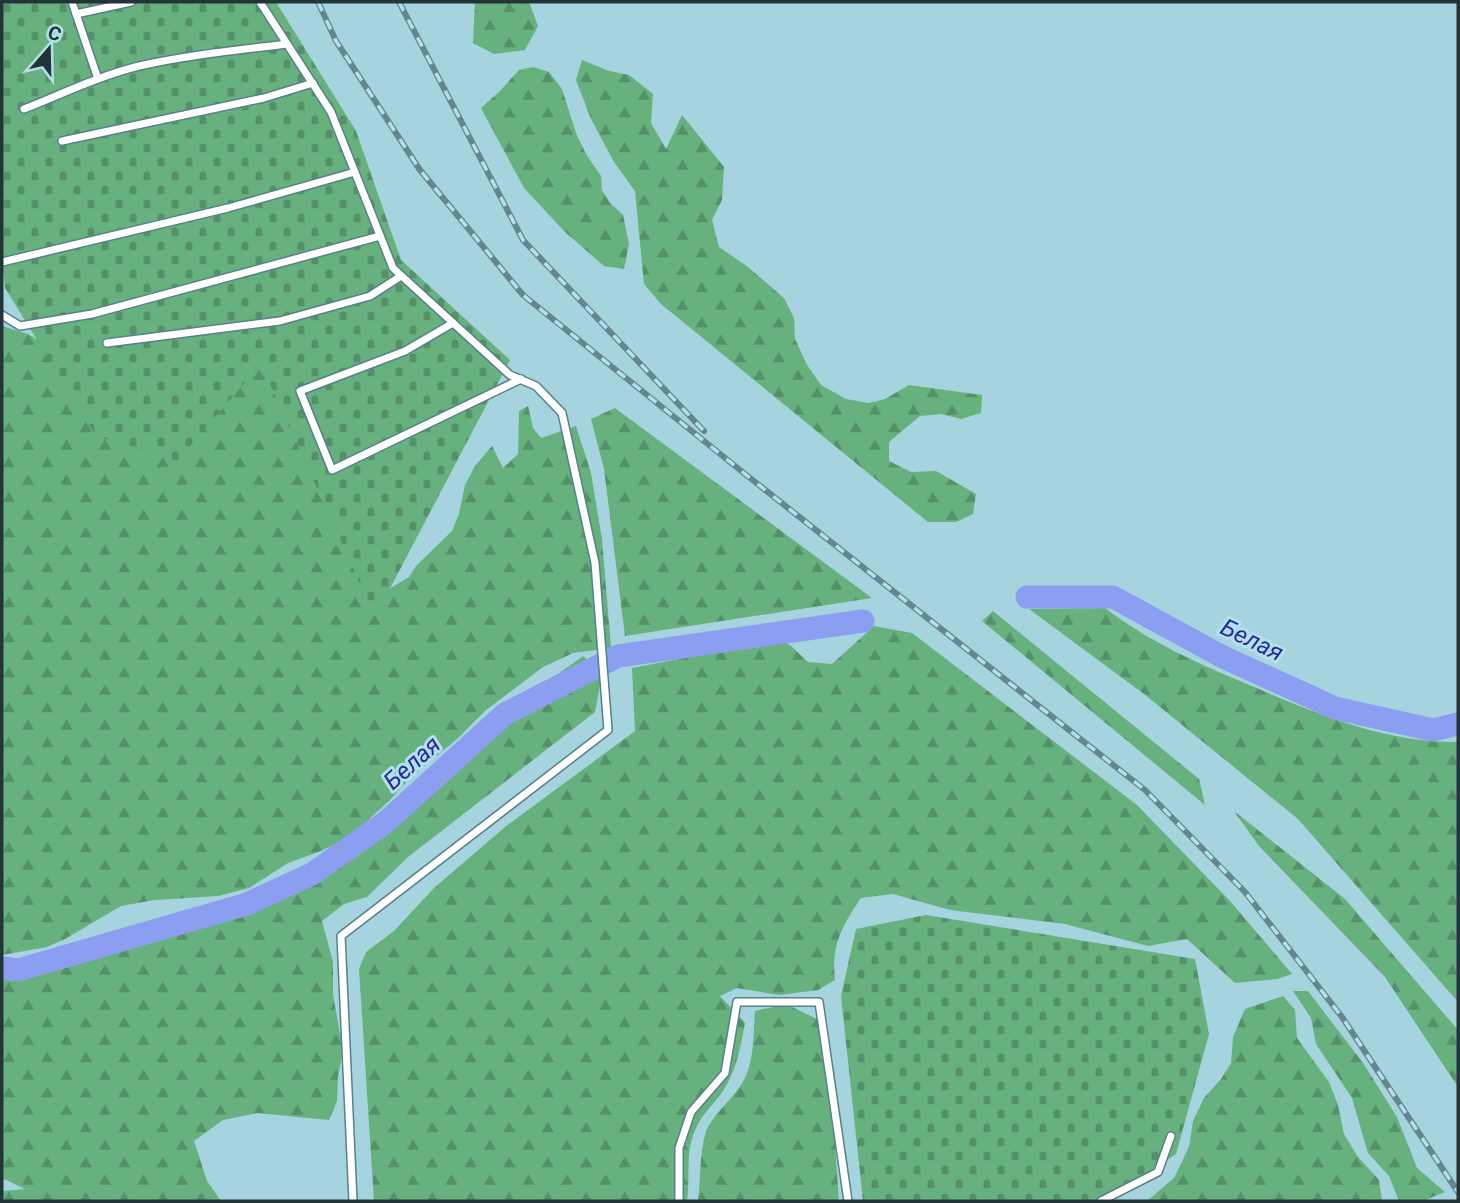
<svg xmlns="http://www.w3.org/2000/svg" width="1460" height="1203" font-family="Roboto,sans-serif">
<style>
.forest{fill:url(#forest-firs)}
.cemetery{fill:url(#cemetery-stones)}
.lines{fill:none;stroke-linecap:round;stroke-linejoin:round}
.river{stroke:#8b9eef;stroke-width:23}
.service-casing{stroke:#55818a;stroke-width:10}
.service{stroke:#fff;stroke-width:7}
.rail-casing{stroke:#65868d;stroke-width:6}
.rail{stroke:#b2e0eb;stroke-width:3.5;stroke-dasharray:10;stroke-linecap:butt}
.labels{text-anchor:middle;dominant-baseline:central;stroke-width:6;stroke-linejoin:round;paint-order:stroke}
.water-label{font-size:24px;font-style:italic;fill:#28299d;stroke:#b2e0eb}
</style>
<defs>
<pattern id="forest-firs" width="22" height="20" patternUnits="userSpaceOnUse" patternTransform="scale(1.75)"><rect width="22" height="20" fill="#67b17e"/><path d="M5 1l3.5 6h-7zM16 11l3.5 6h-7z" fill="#549168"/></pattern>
<pattern id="cemetery-stones" width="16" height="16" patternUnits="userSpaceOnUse" patternTransform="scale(1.75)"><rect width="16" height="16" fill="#67b17e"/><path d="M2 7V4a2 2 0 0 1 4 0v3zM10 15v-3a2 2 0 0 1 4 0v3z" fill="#549168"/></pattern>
</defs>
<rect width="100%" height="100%" fill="#a5d3de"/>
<g class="forest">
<path d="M475,2H529L538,26L525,50L494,54L473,43Z"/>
<path d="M582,60L609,71L629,75L653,94L651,123L666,149L682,115L724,167L722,200L712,220L719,247L748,267L784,298L794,318L795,339L807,365L821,385L846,399L869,403L885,399L909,385L982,395L981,413L961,419L941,414L920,416L889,442V461L911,472L936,471L976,494L973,514L956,522H928L661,304L644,284L635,191L614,162L591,119L576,80Z"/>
<path d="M533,67L549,72L562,89L576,133L586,154L601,176L602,190L610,203L623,215L629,244L624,269L604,266L565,232L524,188L481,108L499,92L519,70Z"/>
<path d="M2,326L28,334L42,343L252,338L369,601L409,577L416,566L452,531L459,514L465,485L475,466L492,446L503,468L518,454L519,411L528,406L533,428L541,438L576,426L591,473L602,539L611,648L573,653L543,667L486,710L457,739L410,778L391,799L350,837L321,851L288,863L249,888L218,896L155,900L121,906L65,939L47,947L2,955Z"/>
<path d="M615,408L872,598L625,636L604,469L591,419Z"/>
<path d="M1105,608C1149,642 1201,665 1252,686C1317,714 1386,743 1458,742V1002L1298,819L1144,694L1029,609Z"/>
<path d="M993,611L1199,779L1205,805L982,621Z"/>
<path d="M874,626L912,633L1137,805L1230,901L1292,974L1277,979L1235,983L1187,939L1148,946L1065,924L950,910L893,894L861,898C842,926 831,945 835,980L818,990L779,995L737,988L720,996L745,1023C741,1044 737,1068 726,1086C718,1101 704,1111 697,1126C684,1152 691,1174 687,1201H374L359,969L366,952L394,931L434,888L505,827L635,731L632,668L779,640L790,645L808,662L832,664Z"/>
<path d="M583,656L602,674L595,712L408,857L367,897L344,904L322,921L333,962V995L343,1050L338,1077L337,1101L329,1120L257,1113L223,1120L194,1141L207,1181L221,1201H2V1191L25,1189L2,1178V974L12,977L258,902L410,811L458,763L497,718Z"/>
<path d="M1234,811L1345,899L1458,1030V1087L1385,977L1259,846Z"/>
<path d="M1293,991H1308L1363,1063L1397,1117L1417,1168L1445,1192L1423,1201H1399L1389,1176L1368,1153L1352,1098L1316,1044L1311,1018Z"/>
<path d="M1283,996L1295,1010L1297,1038L1329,1082L1338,1105L1344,1134L1358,1157L1379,1180L1382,1201H1147L1174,1178L1189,1147L1193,1121L1204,1098L1221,1079L1231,1063L1233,1037L1245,1009Z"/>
<path d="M786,1004L821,1021L831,1091L839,1201H698C701,1178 699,1154 706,1132C712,1115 735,1097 744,1080C755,1059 753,1033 755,1011Z"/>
</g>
<g class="cemetery">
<path d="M2,2H276L356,131L401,260L510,360L375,617L261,364L177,461L96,436L5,288L2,250Z"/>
<path d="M926,915L1195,959L1209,1034L1176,1154L1104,1201H863L841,996L856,929Z"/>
</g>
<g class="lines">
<g class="river">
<path d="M1027,597H1113L1223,657L1335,708L1433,730L1458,724"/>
<path d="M2,968L18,970L247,904L312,874L386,822L505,714L618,656L863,621"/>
</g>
<g class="service-casing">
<g id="service">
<path d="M72,2L98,79"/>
<path d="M260,2L331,112L393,268L510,375L536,386L562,413L595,563L608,730L341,936L353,1201"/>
<path d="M76,14L131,2"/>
<path d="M24,109C62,94 99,76 139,66C188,55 238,50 287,44"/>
<path d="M62,141L264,98L313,83"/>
<path d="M2,262L228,208L355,172"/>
<path d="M2,315L20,326L92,314L380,236"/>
<path d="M453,323L405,351L300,391L332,470L521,379"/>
<path d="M107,343L280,321L370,296L401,276"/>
<path d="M679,1201V1148L691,1112L725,1073L737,1002H819L848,1201"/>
<path d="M1101,1201L1158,1172L1171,1136"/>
</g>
</g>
<use href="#service" class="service"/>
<g class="rail-casing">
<g id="rail">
<path d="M318,2L336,41L420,170L523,295L745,474L1145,790L1245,892L1342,1017L1458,1192"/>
<path d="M399,2L523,240L704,431"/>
</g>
</g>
<use href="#rail" class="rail"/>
</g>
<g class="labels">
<g class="water-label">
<text transform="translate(1252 640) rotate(26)">Белая</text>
<text transform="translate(412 763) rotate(-42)">Белая</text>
</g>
</g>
<rect width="1460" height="1203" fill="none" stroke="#223438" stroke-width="7"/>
<g transform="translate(49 49) rotate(20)" stroke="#b2e0eb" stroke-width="5" paint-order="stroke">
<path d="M0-5L12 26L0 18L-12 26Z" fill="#223438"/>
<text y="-10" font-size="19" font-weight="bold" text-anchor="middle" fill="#223438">С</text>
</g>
</svg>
